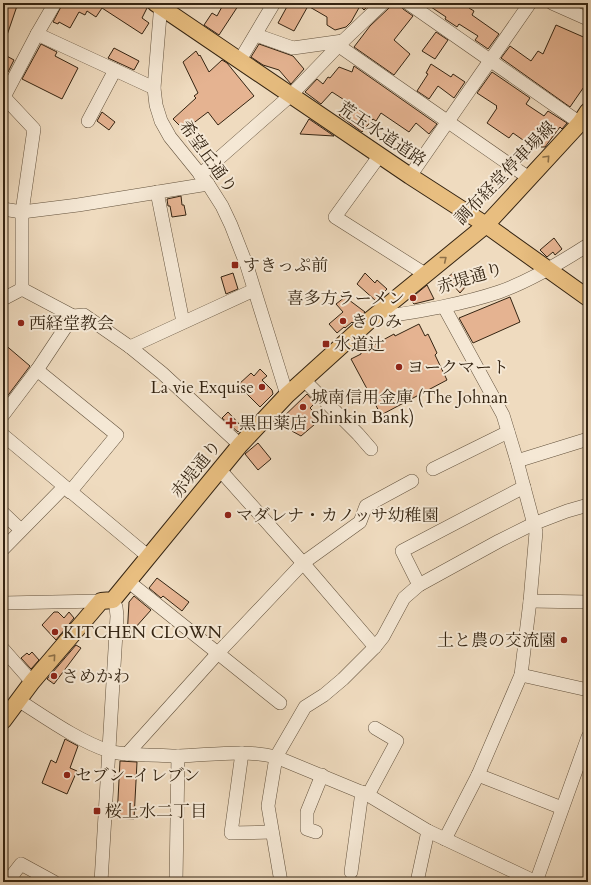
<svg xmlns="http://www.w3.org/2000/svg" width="591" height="885" font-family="Cardo,'Noto Serif JP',serif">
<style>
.building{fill:#e5b391;stroke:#342412}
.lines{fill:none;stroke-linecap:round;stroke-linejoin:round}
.minor-casing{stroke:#63523d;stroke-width:14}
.major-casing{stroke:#342412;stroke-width:18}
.minor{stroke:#f5e8d5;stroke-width:13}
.major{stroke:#e8be80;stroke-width:16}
.oneway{stroke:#8e7149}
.poi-dot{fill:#8f2418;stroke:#f5e8d5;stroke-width:1.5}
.labels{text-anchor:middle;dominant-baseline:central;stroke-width:4;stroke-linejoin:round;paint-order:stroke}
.street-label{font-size:17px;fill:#342412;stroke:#f5e8d5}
.poi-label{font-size:17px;fill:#342412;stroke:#f5e8d5;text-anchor:start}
</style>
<rect width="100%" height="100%" fill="#efdbbf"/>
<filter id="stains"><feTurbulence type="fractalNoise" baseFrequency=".005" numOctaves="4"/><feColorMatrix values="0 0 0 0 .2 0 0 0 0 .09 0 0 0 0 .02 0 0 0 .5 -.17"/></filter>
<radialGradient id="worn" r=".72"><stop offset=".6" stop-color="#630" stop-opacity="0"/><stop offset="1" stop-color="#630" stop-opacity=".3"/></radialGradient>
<g class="building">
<path d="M3,3H18L5,41L3,40Z"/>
<path d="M63,3H145L147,8L142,18L149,23L142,34L102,8L96,17L87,11L85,15L79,12L70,28L59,22L58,24L53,22Z"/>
<path d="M224,3H240L219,35L204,25L212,13L217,16Z"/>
<path d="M289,3H371L364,10L360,6L351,22L346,27L335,30L327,25V17L308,6L294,31L278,23Z"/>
<path d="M391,3H400L403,9L413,16L394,40L410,54L394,75L354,47L370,26L389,8Z"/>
<path d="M425,3H472L469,8L474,11L472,15L499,34L488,49L475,40L478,36L459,24L457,27L445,19L446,17Z"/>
<path d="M556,25L588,39V81L570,107L501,58L510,46L531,61L538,51L543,54Z"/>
<path d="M436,32L448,40L435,59L422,51Z"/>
<path d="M41,44L57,52L55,56L78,68L62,99L22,79Z"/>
<path d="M259,44L293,56L304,69L291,84L279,70L263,65L251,57Z"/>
<path d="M114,48L139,61L134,70L108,58Z"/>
<path d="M196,51L199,56L200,55L209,72L222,60L227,63L254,96L218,125L208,112L187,128H182L173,119L196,98L194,96L198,93L183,62Z"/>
<path d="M3,54L14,60L8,72L3,70Z"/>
<path d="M431,64L451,77L453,74L465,82L454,98L438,86L429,99L417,91L428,74L426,73Z"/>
<path d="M354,66L437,124L429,134L416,123L409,132L381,113L376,121L373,119L362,132L339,115L349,103L332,92L321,104L305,92L317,79L323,84L328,77L330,78L339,67L352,72Z"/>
<path d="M492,72L530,98L526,104L544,116L548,111L567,123L562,129L560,127L545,147H533L513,133L509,138L487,123L497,108L496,107L497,106L477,93Z"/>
<path d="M102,112L115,122L109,130L97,121Z"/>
<path d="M309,119L334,136L300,134Z"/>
<path d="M181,196L182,205H184L186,215L172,217L170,206H168L167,199Z"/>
<path d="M554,238L562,249L555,255L553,252L547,257L540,250Z"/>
<path d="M454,272L466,286L460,293L447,278Z"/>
<path d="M233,273L238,289L226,294L221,277Z"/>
<path d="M365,273L375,283L377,280L387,289L376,301L357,284Z"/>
<path d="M427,285L434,299L414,304L410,299Z"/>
<path d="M345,297L365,312L353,323L352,322L345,328L344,327L337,333L329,324L343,312L336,304Z"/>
<path d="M510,297L520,322L473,343L459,318Z"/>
<path d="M419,324L425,336L428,334L437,353L435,355L447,380L381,415L351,359L361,354V352L394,334L395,336Z"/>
<path d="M3,343L30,366L3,402Z"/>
<path d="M260,369L267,376L262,380L272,390L273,394L260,407L246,393L244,394L238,385L251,373L254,376Z"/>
<path d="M307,394L315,403L310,408L321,419L301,436L277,423Z"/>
<path d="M228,412L242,427L238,432L222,418Z"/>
<path d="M258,443L271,459L258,470L245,454Z"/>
<path d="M157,578L189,602L182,611L163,596L161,598L149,588Z"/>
<path d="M134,596L151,610L127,637L129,602Z"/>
<path d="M54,612H58L64,618L69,612L74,618L56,640L42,625Z"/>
<path d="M76,645L81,648L54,684L47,679Z"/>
<path d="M32,652L39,660L31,669L21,658L27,653L29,655Z"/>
<path d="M65,739L78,746L70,768L77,771L67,794L42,783L51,760L56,763Z"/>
<path d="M120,761L137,762L134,819L117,818Z"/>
</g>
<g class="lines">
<g class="minor-casing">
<g id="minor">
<path d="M161,3L154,88L156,105L161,121L170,137L208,184L222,206L231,225L247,266L287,395"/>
<path d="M408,3L580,123"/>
<path d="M552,3L588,19"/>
<path d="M37,34L154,88"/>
<path d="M256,35L293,48L343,41"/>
<path d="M339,46L529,178"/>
<path d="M240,60L274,3"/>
<path d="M88,121L115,70"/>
<path d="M380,155L335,217L425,274"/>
<path d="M200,175L291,95L343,41L383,3"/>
<path d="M410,176L530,3"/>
<path d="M157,192L183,322"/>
<path d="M3,209L22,212L78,205L208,184"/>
<path d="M22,289V212L34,129L4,97L37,34L55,3"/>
<path d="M22,289L73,316L84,315L130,347L162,373L240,445"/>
<path d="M3,299L22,289"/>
<path d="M444,307L503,415L517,461L536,532L530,601L521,675L478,775L445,839"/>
<path d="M371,319C414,312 457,306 499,292C530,281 560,263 588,245"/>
<path d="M130,347L254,290"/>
<path d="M37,370L117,435L70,492"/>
<path d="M303,379L358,434L371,449"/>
<path d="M3,415L37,370L73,316"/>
<path d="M3,435L149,557"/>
<path d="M517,461L588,439"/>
<path d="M433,469L508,432"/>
<path d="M220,470L303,563L375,647"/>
<path d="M3,513L21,530"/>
<path d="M3,549L64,487"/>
<path d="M129,582L280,703"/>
<path d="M419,585L402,551L524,487"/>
<path d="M530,601L588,602"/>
<path d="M3,603L101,601"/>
<path d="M3,649L32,682"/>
<path d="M521,675L588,690"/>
<path d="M18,700C45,717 78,741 109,751C121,755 135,754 148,755C158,755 168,756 179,756C211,755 244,749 276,757L368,795L428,831L536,882L588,737"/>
<path d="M242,753L231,833L272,832"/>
<path d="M127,754L218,653L303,563L360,522L366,506L412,481"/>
<path d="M478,775L562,808"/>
<path d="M368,795L397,741L375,728"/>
<path d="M316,832L307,829V812L322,775"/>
<path d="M351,872L362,792"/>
<path d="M11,882L14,873L21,864L54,882"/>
<path d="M101,882L117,616L116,607L113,600"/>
<path d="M176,882L178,756"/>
<path d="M281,882L268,806L276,757L305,707L324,695L343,679L375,647L383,637L404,598L419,585L499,541L533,524L567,511L588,505"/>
<path d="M417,882L428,831"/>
</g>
</g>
<g class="major-casing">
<g id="major">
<path d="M155,3L410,176L486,225L588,298"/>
<path d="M3,721L32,682L101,601L113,600L240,445L287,395L371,319L486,225L580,123L588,111"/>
</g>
</g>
<use href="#minor" class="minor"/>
<use href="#major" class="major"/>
</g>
<defs><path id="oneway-chevron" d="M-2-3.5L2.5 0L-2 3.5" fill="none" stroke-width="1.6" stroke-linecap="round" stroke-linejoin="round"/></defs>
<g class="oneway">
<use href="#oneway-chevron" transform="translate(547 158) rotate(-47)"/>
<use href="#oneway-chevron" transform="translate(444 259) rotate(-39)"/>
<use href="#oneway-chevron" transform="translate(53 657) rotate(-49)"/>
</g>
<g class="poi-dot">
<rect x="231" y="261" width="8" height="8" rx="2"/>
<circle cx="413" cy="298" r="4"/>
<circle cx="343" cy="321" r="4"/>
<circle cx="21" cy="323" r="4"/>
<rect x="322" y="340" width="8" height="8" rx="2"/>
<circle cx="399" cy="367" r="4"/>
<circle cx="262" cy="387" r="4"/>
<circle cx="303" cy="407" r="4"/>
<path d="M229 417h4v4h4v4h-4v4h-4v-4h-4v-4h4z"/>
<circle cx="228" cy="515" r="4"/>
<circle cx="55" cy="632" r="4"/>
<circle cx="564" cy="640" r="4"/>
<circle cx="54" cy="676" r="4"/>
<circle cx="67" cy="775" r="4"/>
<rect x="93" y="807" width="8" height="8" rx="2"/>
</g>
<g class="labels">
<g class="street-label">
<text transform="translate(382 134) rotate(34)">荒玉水道道路</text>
<text transform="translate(208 157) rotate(54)">希望丘通り</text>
<text transform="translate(505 173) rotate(-46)">調布経堂停車場線</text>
<text transform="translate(470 278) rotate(-17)">赤堤通り</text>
<text transform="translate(196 469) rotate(-51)">赤堤通り</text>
</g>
<g class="poi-label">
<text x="243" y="265">すきっぷ前</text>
<text x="405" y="298" text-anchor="end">喜多方ラーメン</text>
<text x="351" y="321">きのみ</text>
<text x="29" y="323">西経堂教会</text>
<text x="334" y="344">水道辻</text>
<text x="407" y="367">ヨークマート</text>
<text x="254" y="387" text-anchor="end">La vie Exquise</text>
<text x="311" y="397">城南信用金庫 (The Johnan<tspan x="311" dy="20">Shinkin Bank)</tspan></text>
<text x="239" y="423">黒田薬店</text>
<text x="236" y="515">マダレナ・カノッサ幼稚園</text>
<text x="63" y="632">KITCHEN CLOWN</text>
<text x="556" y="640" text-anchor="end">土と農の交流園</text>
<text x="62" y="676">さめかわ</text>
<text x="75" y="775">セブン-イレブン</text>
<text x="105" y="811">桜上水二丁目</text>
</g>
</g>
<rect width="591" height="885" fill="none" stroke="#efdbbf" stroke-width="16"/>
<rect x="4" y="4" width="583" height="877" fill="none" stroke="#342412" stroke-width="2"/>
<rect x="8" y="8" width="575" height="869" fill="none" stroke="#342412"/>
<rect width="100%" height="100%" filter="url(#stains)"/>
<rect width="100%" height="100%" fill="url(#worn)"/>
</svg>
